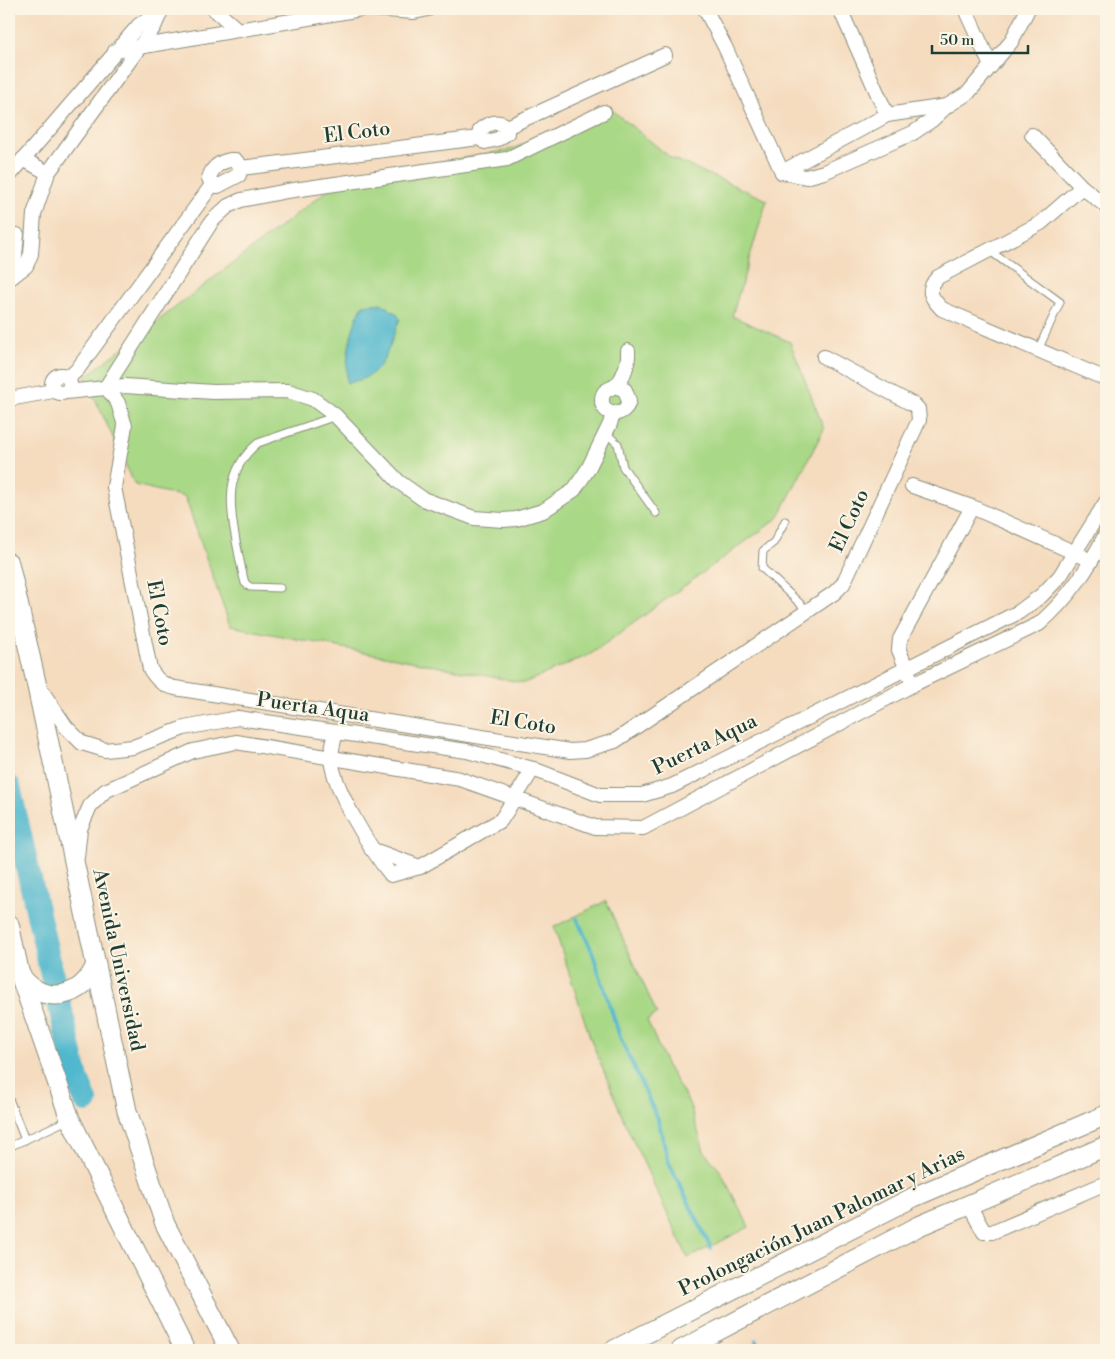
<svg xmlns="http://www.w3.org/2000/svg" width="1115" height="1359" font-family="'Libre Bodoni',serif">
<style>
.green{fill:#a9d886;stroke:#648a5d}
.water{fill:#50b7ce;stroke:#387a81}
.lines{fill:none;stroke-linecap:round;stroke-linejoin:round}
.stream{stroke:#50b7ce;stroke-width:4}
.river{stroke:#50b7ce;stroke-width:24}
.lane-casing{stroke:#8a8c7a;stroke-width:9}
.street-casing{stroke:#8a8c7a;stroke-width:16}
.secondary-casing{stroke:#8a8c7a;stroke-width:21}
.lane{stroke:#fff;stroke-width:7}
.street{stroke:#fff;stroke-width:14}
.secondary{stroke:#fff;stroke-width:19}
.labels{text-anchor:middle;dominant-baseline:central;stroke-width:4;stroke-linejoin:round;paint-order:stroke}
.street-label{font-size:20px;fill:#1f3d34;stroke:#fcf5e5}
</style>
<rect width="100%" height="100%" fill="#fcf5e5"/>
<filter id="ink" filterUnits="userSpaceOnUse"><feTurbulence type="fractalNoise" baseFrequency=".02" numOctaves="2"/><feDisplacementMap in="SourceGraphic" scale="10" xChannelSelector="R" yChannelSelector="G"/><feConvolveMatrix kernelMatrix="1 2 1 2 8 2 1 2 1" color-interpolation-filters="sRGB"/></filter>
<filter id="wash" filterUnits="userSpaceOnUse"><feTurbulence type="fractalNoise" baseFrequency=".0096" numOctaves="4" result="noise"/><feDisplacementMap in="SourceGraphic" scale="20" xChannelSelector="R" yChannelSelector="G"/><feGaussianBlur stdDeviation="1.12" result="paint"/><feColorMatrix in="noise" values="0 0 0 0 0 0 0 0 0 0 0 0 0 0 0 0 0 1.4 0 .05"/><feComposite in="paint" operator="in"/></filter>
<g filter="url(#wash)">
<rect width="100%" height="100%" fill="#f5dcbf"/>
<g class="green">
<path d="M612,110L671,158L767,200L732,316L790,342L824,429L778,518L591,654L524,683L230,626L185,497L135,485L85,377L342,179L509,150Z"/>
<path d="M606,901L657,1014L647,1020L666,1064L689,1103L704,1151L721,1172L749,1227L688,1258L625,1123L591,1040L554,927Z"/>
</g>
<path class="water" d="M381,303L397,314L400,319C386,352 386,377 347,383C345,360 351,325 363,305Z"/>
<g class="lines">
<g class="stream">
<path d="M9,678L11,679"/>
<path d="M577,919L592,951L620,1037L658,1120L669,1163L711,1248"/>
<path d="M756,1340L761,1350"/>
</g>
<g class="river">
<path d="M9,787L55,988"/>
<path d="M59,1003L77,1079L86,1101"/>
</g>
</g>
</g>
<g filter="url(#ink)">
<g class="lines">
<g class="lane-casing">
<g id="lane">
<path d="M990,251L1060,302L1038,350"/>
<path d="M606,433L618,444L623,467L656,513"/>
<path d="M785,521L774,542L763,551L762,568L808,611"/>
<path d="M280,588L250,587L245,583C241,569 239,555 236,541C229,504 225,470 258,443L336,416"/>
<path d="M9,1099L25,1140"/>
<path d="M9,1147L70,1119"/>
</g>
</g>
<g class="street-casing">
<g id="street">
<path d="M214,9L238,30"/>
<path d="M372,9L414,12L428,9"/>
<path d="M705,9L725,47L782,172"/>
<path d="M840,9L887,115"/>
<path d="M965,9L991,66"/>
<path d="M115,51L361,9"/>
<path d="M604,112L507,159L287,191L241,200L228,206L212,221L106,387L118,403L125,426L114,487L150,669C157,680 162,685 175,688L570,751L585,750L615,741L834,593L843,584L919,420L918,409L914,405L824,357"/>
<path d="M507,127L665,55"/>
<path d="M1032,135L1082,187L1106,206"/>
<path d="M479,138L485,142L498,139L507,133V127"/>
<path d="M479,138L480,130C488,123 499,119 507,127"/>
<path d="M23,159L48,173"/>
<path d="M230,160H235L240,165L239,175L218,186L212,185L209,178C212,167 220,162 230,160Z"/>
<path d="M241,168L479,138"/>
<path d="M782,172L806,177L824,172L913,133L932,120L947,106L968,93L1011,42L1028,9"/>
<path d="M782,172L887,115L947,106"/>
<path d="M9,176L139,25L161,10"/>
<path d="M1082,187L1041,223L938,277C926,290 930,297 942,309L1106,379"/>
<path d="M13,276L17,235"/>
<path d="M9,279L26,266L31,254L34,214L48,173L154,27L162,9"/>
<circle cx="61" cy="384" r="9"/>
<path d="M68,378L77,370L212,185"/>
<path d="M615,386L625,390L629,401C624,419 601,416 602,399C603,389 609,390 615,386C624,379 629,361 628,351"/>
<path d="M66,392L125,386L213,392L288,391L313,399L336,416L399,482L423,499L474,518L503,520L516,519L543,511L574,490L588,469L610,424L613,413"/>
<path d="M9,399L53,391"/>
<path d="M912,486L972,507L1082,556"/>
<path d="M909,675L899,650L900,639L972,507"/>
<path d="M41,690L66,727L82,743L105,750L133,747L184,728L238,718L467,751L533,769L600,795H642L672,786L1019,612L1042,595L1060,576L1106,502"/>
<path d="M336,732C334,740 331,750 331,759C334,790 371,850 391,875L420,867L501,820L533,769"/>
<path d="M371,849L420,867"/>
<path d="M77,857L80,829L90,806L105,791L193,751L236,742L460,779L595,827L643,828L914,684L1039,624C1069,598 1088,569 1106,534"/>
<path d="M969,1205L984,1232H992L1106,1183"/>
</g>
</g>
<g class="secondary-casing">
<g id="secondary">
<path d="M9,563L36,682L127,1111L165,1224L230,1350"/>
<path d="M9,924L20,975L70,1119L185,1350"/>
<path d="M21,976C43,1007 84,998 96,964"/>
<path d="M614,1350L914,1197L1106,1115"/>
<path d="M681,1350L919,1226L1106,1146"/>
</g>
</g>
<use href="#lane" class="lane"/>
<use href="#street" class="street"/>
<use href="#secondary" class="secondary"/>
</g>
</g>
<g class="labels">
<g class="street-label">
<text transform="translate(357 133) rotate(-7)">El Coto</text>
<text transform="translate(850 521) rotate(-65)">El Coto</text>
<text transform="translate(159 613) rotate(79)">El Coto</text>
<text transform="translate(313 708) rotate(8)">Puerta Aqua</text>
<text transform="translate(523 723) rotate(9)">El Coto</text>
<text transform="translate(705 745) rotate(-26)">Puerta Aqua</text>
<text transform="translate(118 960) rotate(78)">Avenida Universidad</text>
<text transform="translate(822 1222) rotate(-26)">Prolongación Juan Palomar y Arias</text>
</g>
</g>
<rect width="1115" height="1359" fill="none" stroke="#fcf5e5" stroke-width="30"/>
<path d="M932 45v8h96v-8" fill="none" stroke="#1f3d34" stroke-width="2.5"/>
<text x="940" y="45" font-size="15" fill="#1f3d34" stroke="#fcf5e5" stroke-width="4" paint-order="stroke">50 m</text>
</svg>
